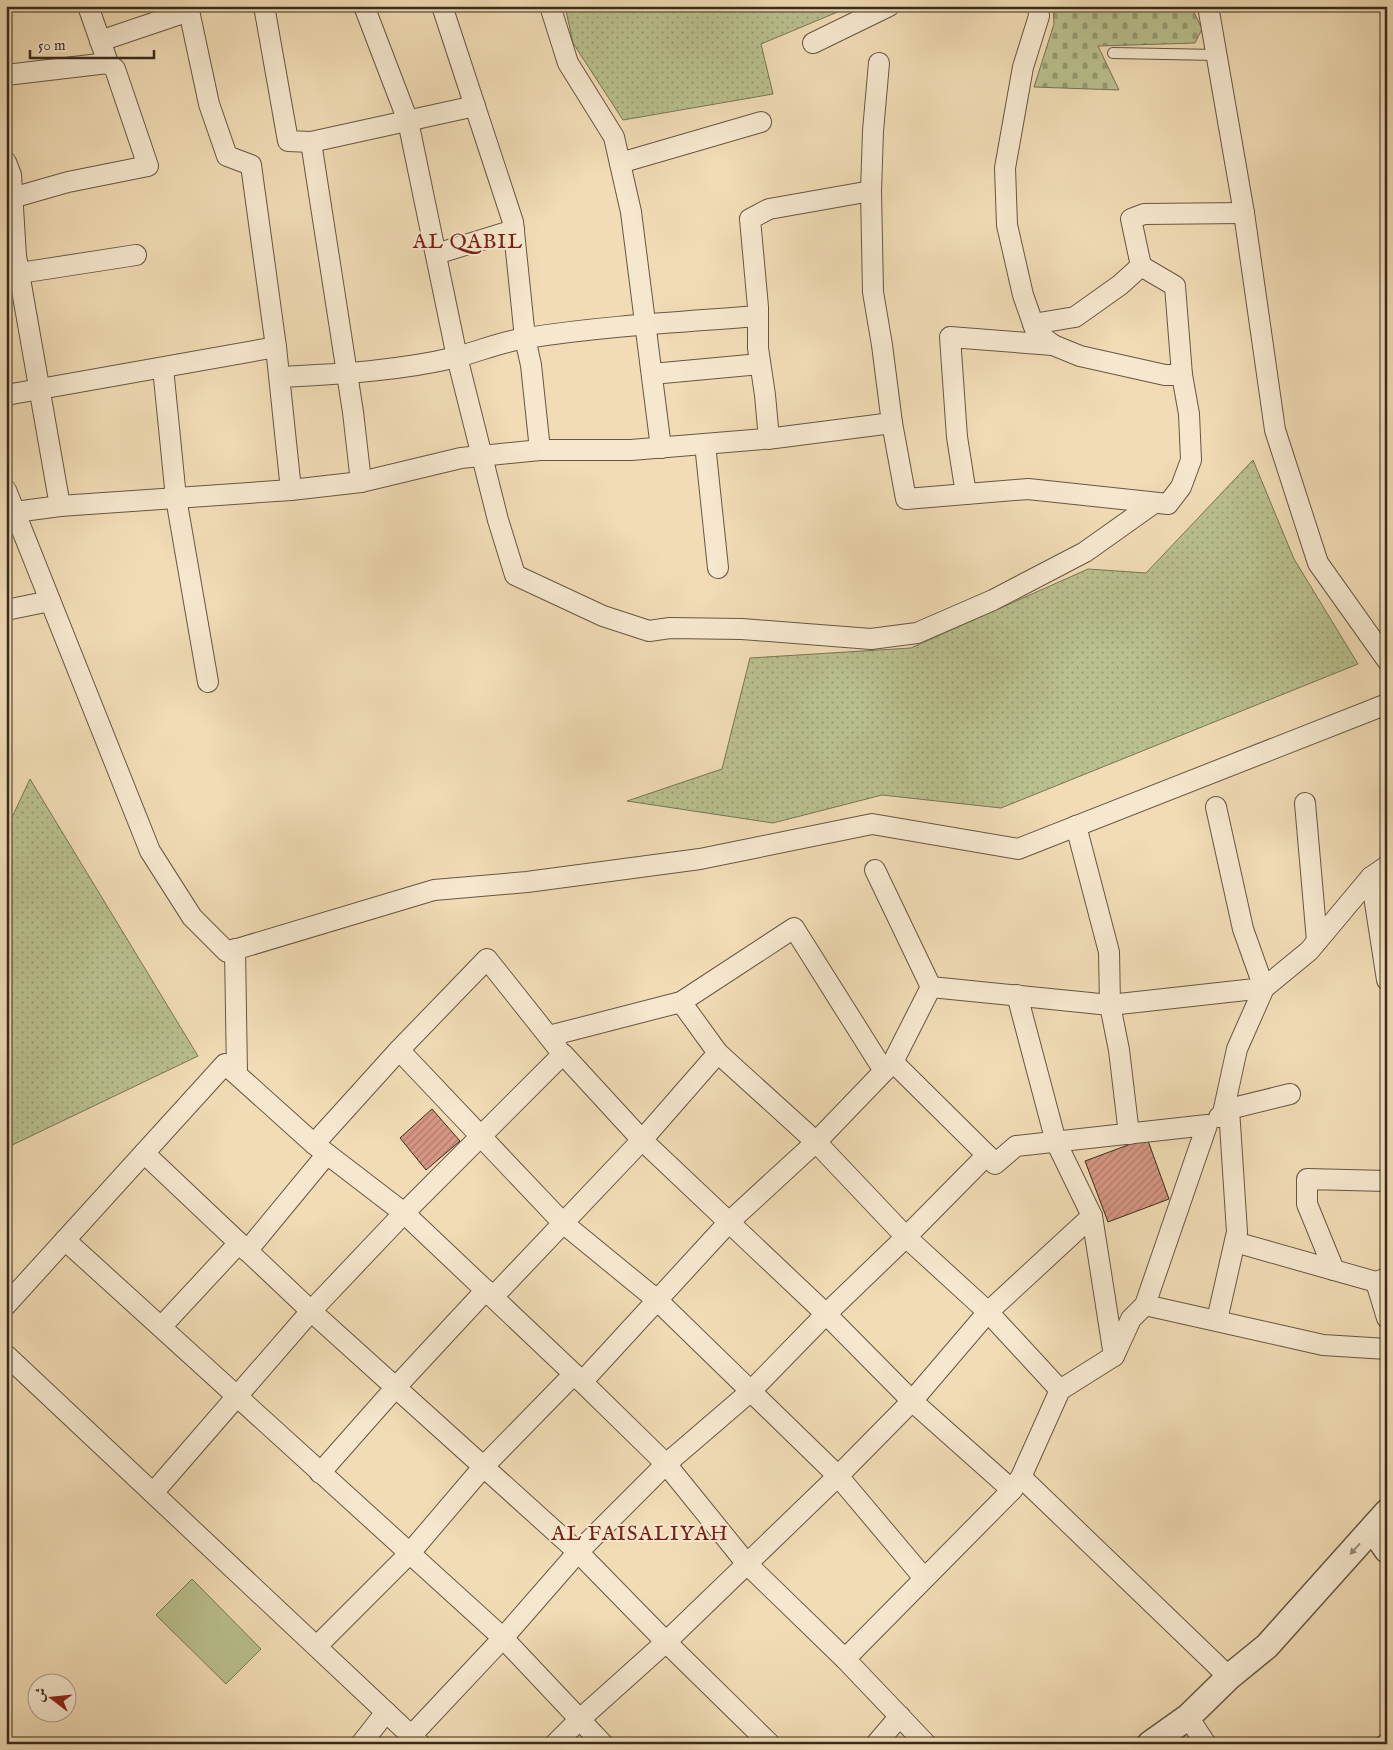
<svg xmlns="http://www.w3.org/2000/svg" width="1393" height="1750" font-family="'IM FELL English',Amiri,serif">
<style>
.grass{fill:url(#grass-dots);stroke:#787656}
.cemetery{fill:url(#cemetery-stones);stroke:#787656}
.green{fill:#b9c08e;stroke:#787656}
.building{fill:url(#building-hatch);stroke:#382b1d}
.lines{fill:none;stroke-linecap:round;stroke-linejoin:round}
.service-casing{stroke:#665743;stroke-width:12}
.minor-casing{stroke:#665743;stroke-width:22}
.tertiary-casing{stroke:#665743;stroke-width:28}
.service{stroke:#f6e8cf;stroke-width:10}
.minor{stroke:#f6e8cf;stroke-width:20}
.tertiary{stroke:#f6e8cf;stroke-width:25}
.oneway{fill:#978a76}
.labels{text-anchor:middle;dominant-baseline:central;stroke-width:4;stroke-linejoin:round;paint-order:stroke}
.neighbourhood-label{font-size:21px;letter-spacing:1px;fill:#7a1f14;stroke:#f6e8cf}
</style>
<defs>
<pattern id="grass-dots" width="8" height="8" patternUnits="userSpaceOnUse" patternTransform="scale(1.25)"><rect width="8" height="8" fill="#b9c08e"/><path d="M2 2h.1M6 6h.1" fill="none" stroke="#979c73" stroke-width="1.8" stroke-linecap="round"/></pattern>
<pattern id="cemetery-stones" width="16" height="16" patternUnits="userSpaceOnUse" patternTransform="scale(1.25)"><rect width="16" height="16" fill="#b9c08e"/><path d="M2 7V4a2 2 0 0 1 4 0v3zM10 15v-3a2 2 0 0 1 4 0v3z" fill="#979c73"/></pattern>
<pattern id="building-hatch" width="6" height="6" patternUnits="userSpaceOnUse" patternTransform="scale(1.25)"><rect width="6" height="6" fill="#d69684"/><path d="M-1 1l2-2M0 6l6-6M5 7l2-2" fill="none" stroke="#af7b6b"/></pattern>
</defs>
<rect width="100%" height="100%" fill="#f1dcb5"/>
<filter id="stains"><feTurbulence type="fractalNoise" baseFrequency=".004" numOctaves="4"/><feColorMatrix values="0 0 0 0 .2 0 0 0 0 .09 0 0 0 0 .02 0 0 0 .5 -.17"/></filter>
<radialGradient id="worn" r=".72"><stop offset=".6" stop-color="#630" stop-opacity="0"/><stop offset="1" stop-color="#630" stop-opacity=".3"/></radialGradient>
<g class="grass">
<path d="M565,6H852L761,44L773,94L623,120L573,43Z"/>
<path d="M1253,460L1294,559L1358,664L1001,808L882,795L773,823L627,801L722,769L750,658L911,648L1088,569L1146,573Z"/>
<path d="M30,779L198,1056L6,1148V830Z"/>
</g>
<path class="cemetery" d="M1053,6H1191L1202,29L1195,43L1098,46L1119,90L1034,87L1054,24Z"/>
<path class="green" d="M192,1579L261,1649L226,1684L156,1615Z"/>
<g class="building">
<path d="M432,1109L460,1141L426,1170L400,1138Z"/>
<path d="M1147,1138L1169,1199L1108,1222L1085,1161Z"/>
</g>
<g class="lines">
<g class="service-casing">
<path id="service" d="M1113,53L1217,55"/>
</g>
<g class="minor-casing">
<g id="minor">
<path d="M188,6L209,104L227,156L251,165L276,347L291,490"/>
<path d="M264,6L288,141L311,142L475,106"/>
<path d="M364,6L408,121L457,357L498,520L515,575L603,616L649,631L670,628L742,629L871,639L917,633L993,600L1085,552L1154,503"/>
<path d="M442,6L513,222L525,338L531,365L540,450"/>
<path d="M550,6L568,63L614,137L631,212L661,448"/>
<path d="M1038,6L1039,16L1023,67L1005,168L1007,225L1023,295L1036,332L1053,345L1080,356L1165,375H1182"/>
<path d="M1208,6L1244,213L1275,430L1318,563L1387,660"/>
<path d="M100,41L189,11"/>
<path d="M813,43L889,6"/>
<path d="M879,63L873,131L871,191L873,292L882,345L892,423L906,499L1028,489L1168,504L1181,487L1191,460L1189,414L1182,375L1175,286L1141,266L1120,285L1075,317L1033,324"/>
<path d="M6,75L108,63"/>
<path d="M311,142L353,412L361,482"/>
<path d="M6,162L11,175L16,256L60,506"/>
<path d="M620,163L761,122"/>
<path d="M12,198L68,182L148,166L115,69L108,63L88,6"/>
<path d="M436,254L514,230"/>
<path d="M1141,266L1131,219L1144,214L1244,213"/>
<path d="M7,275L136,255"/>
<path d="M163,368L176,498L208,682"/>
<path d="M652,374L760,364"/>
<path d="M280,377C339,374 399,371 457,357C480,351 503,341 527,338C603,326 681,322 758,316"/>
<path d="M6,395L276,347"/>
<path d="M769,439L765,395L758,348V307L750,219L769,209L871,191"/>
<path d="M705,444L718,568"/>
<path d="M6,490L150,851L192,917L227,952L434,890L527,882L700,859L872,824L1018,849L1387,704"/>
<path d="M966,494L957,437L950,337L1053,345"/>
<path d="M15,512L60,506L291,490L361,482L461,458L540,450H631L775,438L892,423"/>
<path d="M6,610L50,601"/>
<path d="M1305,803L1317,941"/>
<path d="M1076,826L1109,952L1110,1005L1119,1050L1129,1134"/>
<path d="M875,870L931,987L1110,1005L1264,988L1243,929L1216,807"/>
<path d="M1371,877L1387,980"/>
<path d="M235,949L237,1074"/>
<path d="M1017,995L1056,1142L1092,1216L1114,1356"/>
<path d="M681,1002L718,1053L816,1142L906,1237L988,1312L1060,1390"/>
<path d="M549,1036L681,1002L794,928L884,1071"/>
<path d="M399,1050L563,1223L657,1300L838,1476L924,1578"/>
<path d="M893,1062L987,1155"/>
<path d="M1223,1113L1237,1049L1264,988L1309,951L1371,877L1387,866"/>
<path d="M1219,1117L1229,1109L1290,1094"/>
<path d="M314,1144L399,1050L487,959L557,1047"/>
<path d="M144,1153L311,1311L578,1552L666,1642L770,1744"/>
<path d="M65,1240L503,1638L603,1744"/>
<path d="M1235,1242L1376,1282L1387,1278"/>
<path d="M247,1251L327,1154"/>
<path d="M1334,1270L1307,1204V1179L1387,1181"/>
<path d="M1376,1282L1387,1318"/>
<path d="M493,1297L642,1140L718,1053"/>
<path d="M6,1305L225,1064L314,1144L404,1213L574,1374L666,1464L747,1564L845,1659L926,1744"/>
<path d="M1145,1305L1323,1345L1387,1349"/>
<path d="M1217,1320L1237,1232L1229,1109"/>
<path d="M161,1327L239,1243"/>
<path d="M6,1355L420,1744"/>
<path d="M582,1382L729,1222L816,1142L893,1062L931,987"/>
<path d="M320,1473L396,1387L486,1290"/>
<path d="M1021,1477L1229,1677"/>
<path d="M153,1493L311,1311L404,1213L563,1054L642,1140L826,1314L912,1401L1012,1490"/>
<path d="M317,1646L409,1554L484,1466L574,1374"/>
<path d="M1188,1717L1206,1744"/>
<path d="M411,1736L503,1638L578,1552L666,1464L751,1391L826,1314L906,1237L987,1155L995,1164L1016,1146L1207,1125L1145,1305L1131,1319L1114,1356L1060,1390L1021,1477L1012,1490L845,1659"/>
<path d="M361,1744L386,1712"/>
<path d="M555,1744L579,1720L666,1642L838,1476L912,1401L988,1312L1092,1216"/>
<path d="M876,1744L900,1716"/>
<path d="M1386,1744L1387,1743"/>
</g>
</g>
<g class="tertiary-casing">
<g id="tertiary">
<path d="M1373,1530L1387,1550"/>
<path d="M1150,1744L1188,1717L1229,1677L1267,1646L1387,1512"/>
</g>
</g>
<use href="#service" class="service"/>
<use href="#minor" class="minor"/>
<use href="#tertiary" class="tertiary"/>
</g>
<defs><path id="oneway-solid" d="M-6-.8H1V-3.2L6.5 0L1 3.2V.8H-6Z" transform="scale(1.25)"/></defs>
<use class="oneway" href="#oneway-solid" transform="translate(1355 1549) rotate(132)"/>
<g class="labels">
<g class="neighbourhood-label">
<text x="468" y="242">AL QABIL</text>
<text x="640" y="1534">AL FAISALIYAH</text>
</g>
</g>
<rect width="1393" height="1750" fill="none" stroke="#f1dcb5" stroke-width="25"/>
<rect x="8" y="8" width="1378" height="1735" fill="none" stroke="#382b1d" stroke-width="2.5"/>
<rect x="12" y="12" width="1368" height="1725" fill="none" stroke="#382b1d"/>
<g transform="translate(52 1698) rotate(286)"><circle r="24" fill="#f6e8cf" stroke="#aa9c88"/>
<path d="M0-4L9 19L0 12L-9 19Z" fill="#8f2418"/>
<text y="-8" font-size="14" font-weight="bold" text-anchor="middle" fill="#382b1d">ش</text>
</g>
<path d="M30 50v8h124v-8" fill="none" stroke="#382b1d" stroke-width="2.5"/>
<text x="38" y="50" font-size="15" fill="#382b1d" stroke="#f6e8cf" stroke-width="4" paint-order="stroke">50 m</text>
<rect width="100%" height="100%" filter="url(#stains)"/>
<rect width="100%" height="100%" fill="url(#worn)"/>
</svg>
